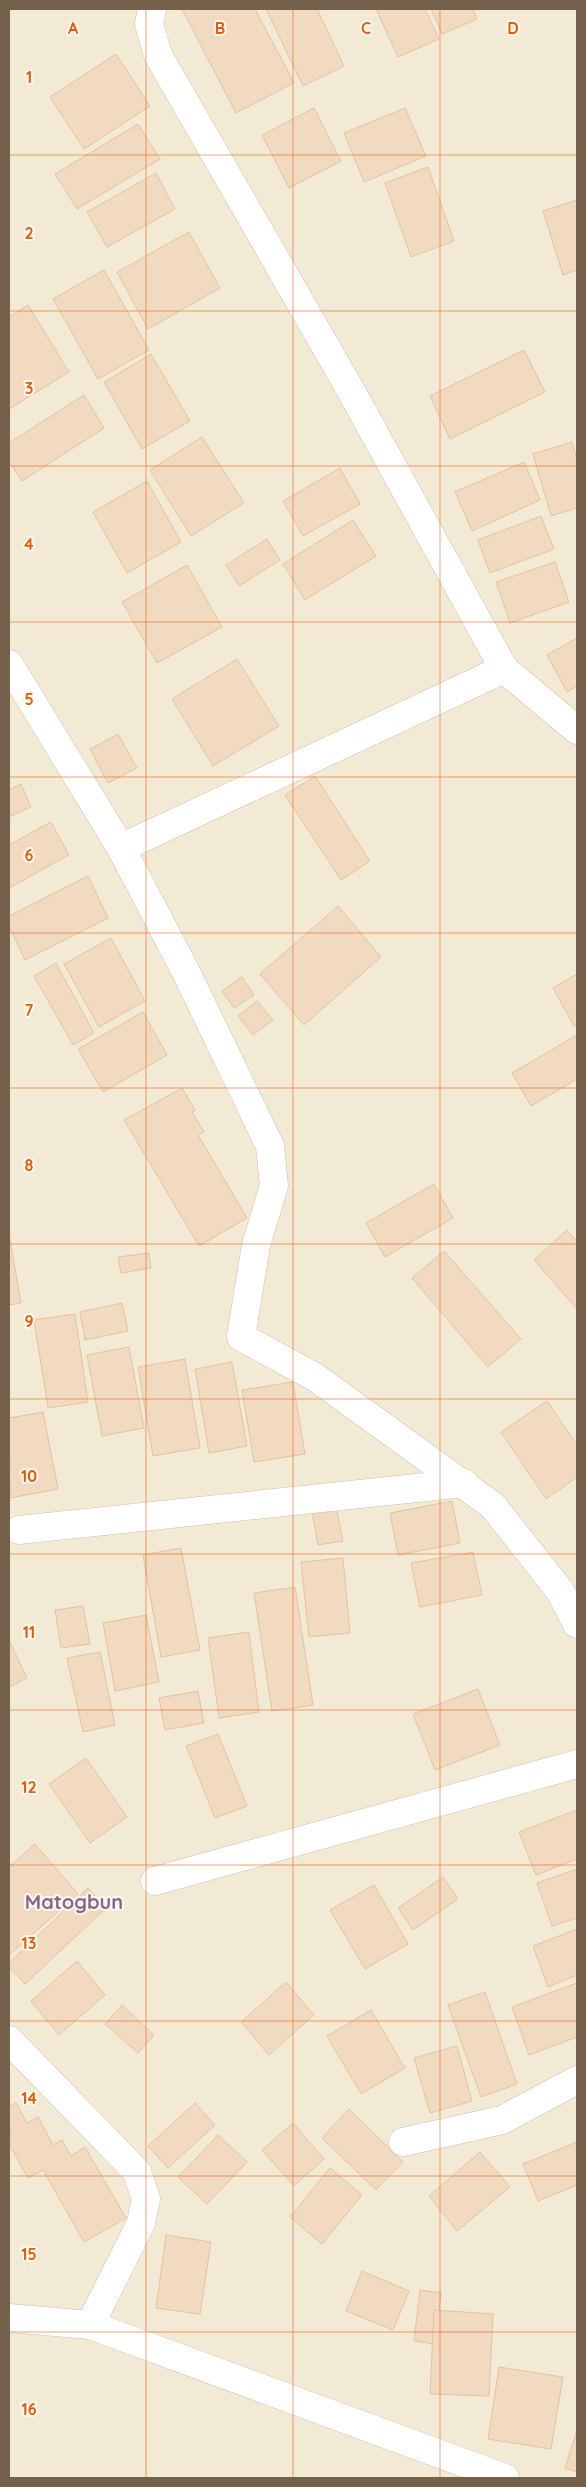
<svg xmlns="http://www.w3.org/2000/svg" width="586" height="2487" font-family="Quicksand,sans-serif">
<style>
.residential{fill:#f3ead6}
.building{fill:#f1dac0;stroke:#e3c3a1}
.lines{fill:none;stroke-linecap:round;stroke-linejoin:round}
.street-casing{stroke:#cec0ae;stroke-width:29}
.street{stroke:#fff;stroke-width:28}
.grid{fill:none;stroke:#e8590c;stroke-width:1;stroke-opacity:0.55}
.labels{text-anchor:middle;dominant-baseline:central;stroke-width:4;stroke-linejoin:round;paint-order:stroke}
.quarter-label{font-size:20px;font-weight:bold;fill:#896491;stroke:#fffaee}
.grid-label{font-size:16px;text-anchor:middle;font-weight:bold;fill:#e8590c;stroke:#fffaee;stroke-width:4;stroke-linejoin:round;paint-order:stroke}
</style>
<rect width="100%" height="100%" fill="#fcf7e8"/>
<rect class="residential" x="9" y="9" width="568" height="2469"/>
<g class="building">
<path d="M182,9H255L294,83L236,113Z"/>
<path d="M266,9H317L344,66L303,86Z"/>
<path d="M376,9H425L439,39L398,57Z"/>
<path d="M431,9H473L477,19L442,34Z"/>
<path d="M116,54L150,106L84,149L50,97Z"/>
<path d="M314,108L341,161L289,188L262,135Z"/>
<path d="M405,108L426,156L364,182L344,133Z"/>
<path d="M138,124L160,159L77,209L55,174Z"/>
<path d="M428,167L454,241L411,257L385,183Z"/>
<path d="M156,173L175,209L107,247L87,212Z"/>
<path d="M577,200V270L563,275L543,211Z"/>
<path d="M189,232L220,288L148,329L117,272Z"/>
<path d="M104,270L149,350L98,379L53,299Z"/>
<path d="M28,305L69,372L9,409V317Z"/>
<path d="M524,350L545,392L450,439L430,396Z"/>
<path d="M151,354L190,421L142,449L104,382Z"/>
<path d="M84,395L104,428L22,481L9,461V443Z"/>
<path d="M202,437L244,503L191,536L150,470Z"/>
<path d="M572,442L577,461V508L551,516L533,454Z"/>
<path d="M524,462L540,500L472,531L455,492Z"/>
<path d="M340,468L360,504L303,536L283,501Z"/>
<path d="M147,481L181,542L127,573L93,512Z"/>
<path d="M541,516L554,549L490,573L478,540Z"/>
<path d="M353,520L376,556L305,600L283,564Z"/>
<path d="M267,539L280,560L239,586L226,565Z"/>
<path d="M555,562L569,602L510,623L496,582Z"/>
<path d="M187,565L222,627L157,663L122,602Z"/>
<path d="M577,638V686L567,692L547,655Z"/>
<path d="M237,659L279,726L213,766L172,699Z"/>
<path d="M118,734L137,768L108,783L90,749Z"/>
<path d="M315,776L370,861L341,880L285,795Z"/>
<path d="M21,784L31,807L9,817V790Z"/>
<path d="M51,822L69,855L9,888V845Z"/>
<path d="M88,876L108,918L25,960L9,926V916Z"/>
<path d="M338,906L381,957L304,1025L260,974Z"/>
<path d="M111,938L145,1001L99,1027L64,964Z"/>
<path d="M56,963L94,1033L73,1045L34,976Z"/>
<path d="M577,974V1024L574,1026L553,988Z"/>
<path d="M242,977L254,995L234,1008L222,991Z"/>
<path d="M257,1001L273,1020L253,1035L238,1016Z"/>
<path d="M143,1012L167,1055L103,1092L78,1049Z"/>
<path d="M577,1035V1079L531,1106L512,1073Z"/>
<path d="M182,1088L195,1110L192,1112L204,1132L198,1135L247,1218L199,1246L124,1120Z"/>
<path d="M434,1184L453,1218L385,1257L366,1223Z"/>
<path d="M567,1230L577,1242V1309L534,1260Z"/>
<path d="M9,1234L21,1303L9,1305Z"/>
<path d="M444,1251L521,1339L488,1367L412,1278Z"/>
<path d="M149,1253L151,1268L121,1273L118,1257Z"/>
<path d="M122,1303L128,1331L85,1340L80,1312Z"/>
<path d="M75,1314L88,1402L48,1408L34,1320Z"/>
<path d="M129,1347L144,1428L102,1436L87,1355Z"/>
<path d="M185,1359L200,1448L153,1456L138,1367Z"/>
<path d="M232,1362L247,1446L209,1453L195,1369Z"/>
<path d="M293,1382L305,1454L254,1462L242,1390Z"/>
<path d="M547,1401L577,1445V1477L546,1499L501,1432Z"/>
<path d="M43,1412L58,1489L10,1498L9,1418Z"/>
<path d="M335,1501L343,1541L318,1545L311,1505Z"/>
<path d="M452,1501L460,1543L398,1555L390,1513Z"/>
<path d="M181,1548L200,1650L161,1657L143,1555Z"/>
<path d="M473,1552L482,1595L420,1607L411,1563Z"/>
<path d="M343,1558L350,1633L309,1637L301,1562Z"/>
<path d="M295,1587L313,1705L272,1711L254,1593Z"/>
<path d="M83,1606L90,1644L61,1648L55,1610Z"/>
<path d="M146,1615L159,1682L115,1691L103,1623Z"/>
<path d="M249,1632L259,1712L219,1718L208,1638Z"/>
<path d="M9,1640L27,1678L9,1687Z"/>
<path d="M100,1652L115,1725L83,1732L67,1658Z"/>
<path d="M478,1689L500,1745L435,1770L413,1714Z"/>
<path d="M198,1691L204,1723L165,1730L159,1698Z"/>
<path d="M218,1734L247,1806L215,1818L186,1746Z"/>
<path d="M86,1758L127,1817L90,1843L49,1784Z"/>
<path d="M577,1810V1859L536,1875L519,1832Z"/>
<path d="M35,1844L78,1894L9,1955V1867Z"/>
<path d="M577,1869V1918L552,1926L537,1883Z"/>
<path d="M443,1877L458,1899L413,1930L398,1908Z"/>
<path d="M374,1885L408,1944L365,1969L330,1910Z"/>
<path d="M88,1888L106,1908L25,1984L9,1967V1963Z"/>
<path d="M577,1929V1975L548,1987L533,1946Z"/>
<path d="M77,1961L105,1995L59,2035L31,2001Z"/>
<path d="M286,1982L314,2015L269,2055L241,2022Z"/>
<path d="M577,1983V2037L529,2055L512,2007Z"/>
<path d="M485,1992L517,2084L481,2097L448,2005Z"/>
<path d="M122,2005L154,2035L138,2053L105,2024Z"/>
<path d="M371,2010L405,2068L361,2094L327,2036Z"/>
<path d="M457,2046L472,2101L430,2113L414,2058Z"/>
<path d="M16,2103L27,2123L38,2117L53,2145L62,2140L71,2156L85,2147L126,2218L84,2242L43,2170L28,2178L9,2144V2137L12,2135L9,2128V2107Z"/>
<path d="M195,2103L215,2125L168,2168L148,2146Z"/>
<path d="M349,2109L403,2162L376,2190L322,2138Z"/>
<path d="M293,2123L324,2159L294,2186L262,2150Z"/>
<path d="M218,2135L247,2162L207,2204L178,2177Z"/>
<path d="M577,2142V2185L538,2201L523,2164Z"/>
<path d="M480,2152L510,2187L457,2231L429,2196Z"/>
<path d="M330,2168L362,2195L322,2244L290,2217Z"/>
<path d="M166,2235L211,2242L200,2314L156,2308Z"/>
<path d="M362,2271L409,2291L393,2330L346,2311Z"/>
<path d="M420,2290L441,2293L435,2344L414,2341Z"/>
<path d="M434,2310L493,2314L489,2396L430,2394Z"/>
<path d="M499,2367L563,2377L551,2449L488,2439Z"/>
<path d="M577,2430V2472L565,2468Z"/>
</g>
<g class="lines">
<g class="street-casing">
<g id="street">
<path d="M152,9L149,24L158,55L350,389L504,669L577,730"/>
<path d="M9,664L121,848L185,970L270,1146L274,1186L256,1245L241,1337L315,1377L493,1506L560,1591L577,1624"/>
<path d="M121,848L504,669"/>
<path d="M19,1530L464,1483"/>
<path d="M155,1881L577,1764"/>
<path d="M9,2040L137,2172L146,2199L141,2223L90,2325"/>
<path d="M403,2142L502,2120L577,2080"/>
<path d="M9,2318L90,2325L505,2478"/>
</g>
</g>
<use href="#street" class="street"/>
</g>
<path class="grid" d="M146,9V2478M293,9V2478M440,9V2478M9,155H577M9,311H577M9,466H577M9,622H577M9,777H577M9,933H577M9,1088H577M9,1244H577M9,1399H577M9,1554H577M9,1710H577M9,1865H577M9,2021H577M9,2176H577M9,2332H577"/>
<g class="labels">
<g class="quarter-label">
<text x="74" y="1901">Matogbun</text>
</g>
</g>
<g class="grid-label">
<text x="73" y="34">A</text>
<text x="220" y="34">B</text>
<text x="366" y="34">C</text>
<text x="513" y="34">D</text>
<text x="29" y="83">1</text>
<text x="29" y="239">2</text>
<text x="29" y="394">3</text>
<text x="29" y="550">4</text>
<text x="29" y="705">5</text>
<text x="29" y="861">6</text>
<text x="29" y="1016">7</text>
<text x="29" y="1171">8</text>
<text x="29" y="1327">9</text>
<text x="29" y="1482">10</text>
<text x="29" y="1638">11</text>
<text x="29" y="1793">12</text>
<text x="29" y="1949">13</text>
<text x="29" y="2104">14</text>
<text x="29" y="2260">15</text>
<text x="29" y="2415">16</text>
</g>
<rect width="586" height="2487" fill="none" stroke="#75604c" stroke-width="20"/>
</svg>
